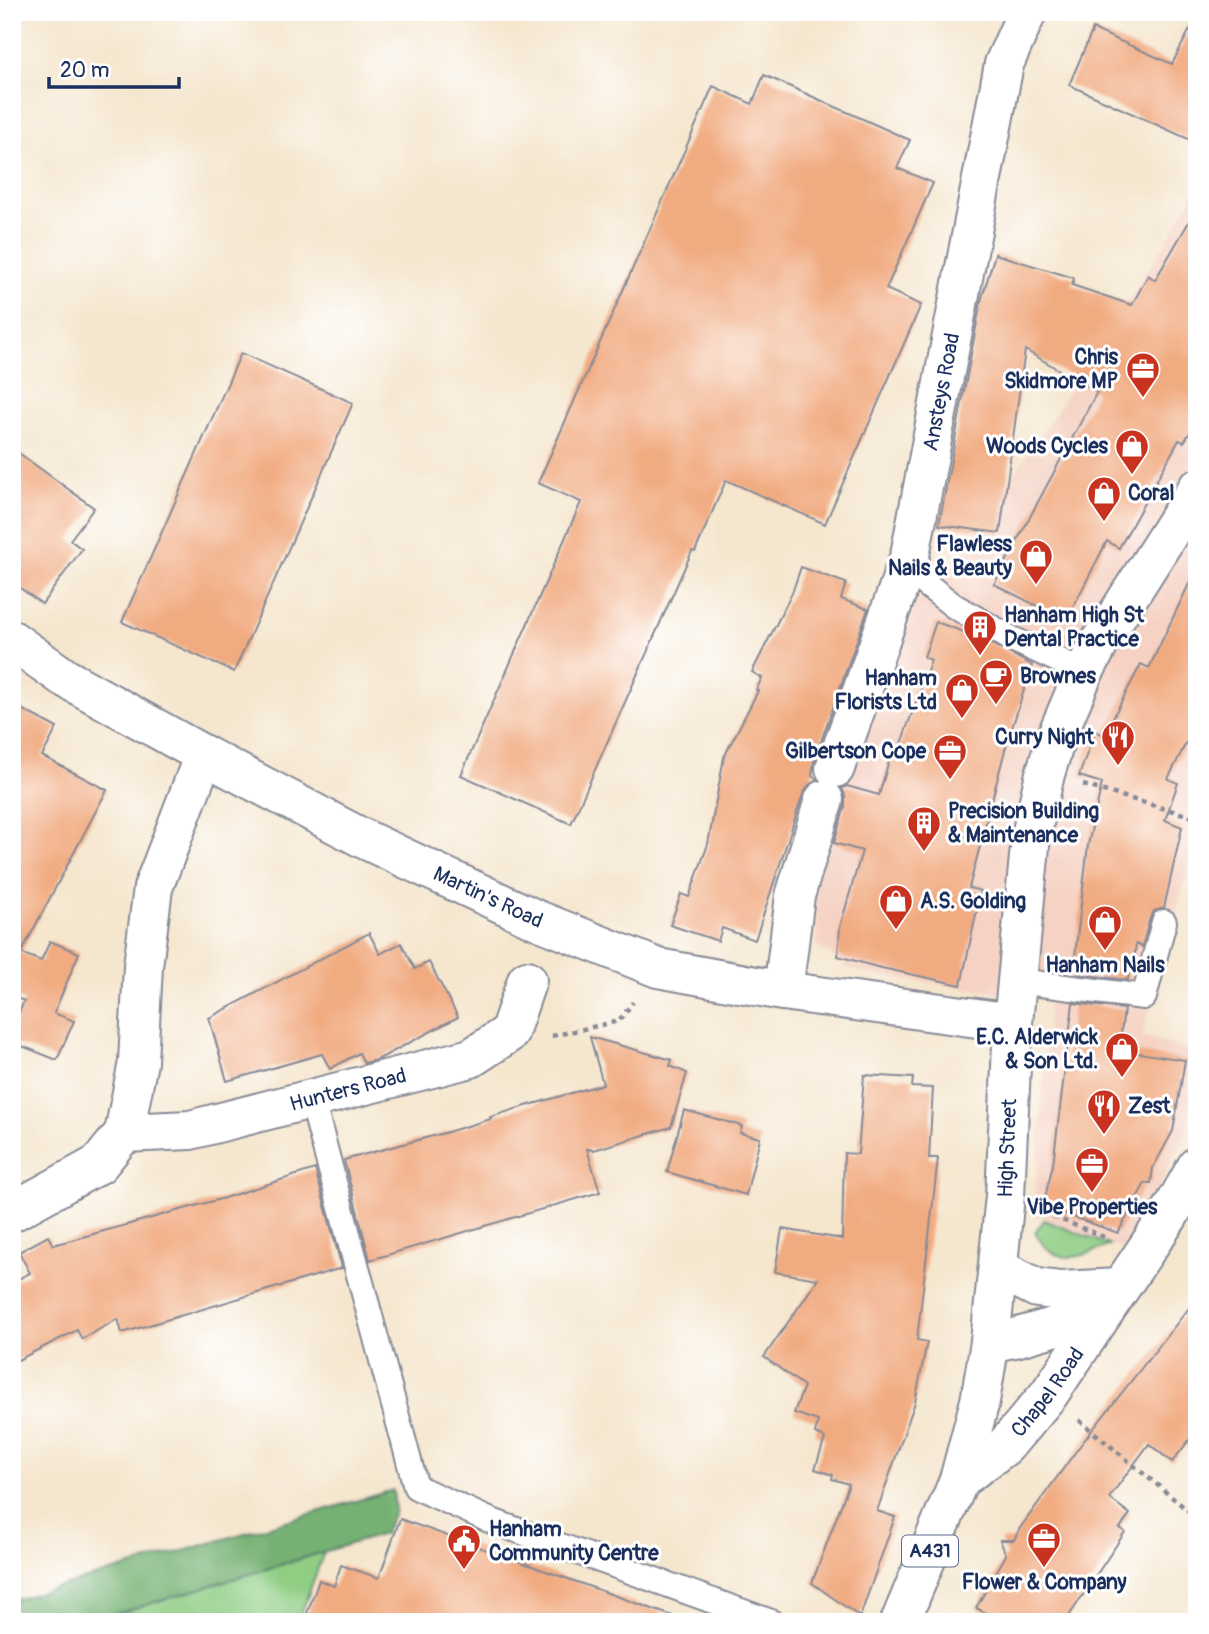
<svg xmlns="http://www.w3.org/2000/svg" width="1209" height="1634" font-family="Pangolin,sans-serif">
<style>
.built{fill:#f5d2c3}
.green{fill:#90ce84;stroke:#567e71;stroke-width:2}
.forest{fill:#74b172;stroke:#487068;stroke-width:2}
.building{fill:#f1ab81}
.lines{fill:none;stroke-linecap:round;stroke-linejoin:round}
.lane-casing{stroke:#888a96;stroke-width:28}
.street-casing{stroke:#888a96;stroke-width:42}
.secondary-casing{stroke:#888a96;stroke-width:42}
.primary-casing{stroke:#888a96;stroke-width:42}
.path{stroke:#888a96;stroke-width:4.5;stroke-dasharray:5 5;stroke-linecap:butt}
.lane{stroke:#fff;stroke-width:24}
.street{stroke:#fff;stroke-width:38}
.secondary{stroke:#fff;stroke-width:38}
.primary{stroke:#fff;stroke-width:38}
.labels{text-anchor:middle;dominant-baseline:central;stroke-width:6;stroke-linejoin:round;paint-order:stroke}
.shield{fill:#fff;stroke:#5f6d8e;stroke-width:2}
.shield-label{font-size:19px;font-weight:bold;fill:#1b2f5e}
.poi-label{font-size:21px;font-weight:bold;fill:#1b2f5e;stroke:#fff;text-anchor:end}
.street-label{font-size:21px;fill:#1b2f5e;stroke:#fff}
</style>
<rect width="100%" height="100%" fill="#fff"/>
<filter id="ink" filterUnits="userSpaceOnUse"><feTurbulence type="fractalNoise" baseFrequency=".0143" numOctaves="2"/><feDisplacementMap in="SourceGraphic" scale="14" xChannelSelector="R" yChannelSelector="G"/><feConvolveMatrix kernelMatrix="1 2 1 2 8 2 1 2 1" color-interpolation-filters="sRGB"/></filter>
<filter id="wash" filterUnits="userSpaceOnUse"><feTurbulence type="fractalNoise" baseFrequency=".00686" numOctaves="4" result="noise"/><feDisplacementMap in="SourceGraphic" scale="28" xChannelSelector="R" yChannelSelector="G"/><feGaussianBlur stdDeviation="1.57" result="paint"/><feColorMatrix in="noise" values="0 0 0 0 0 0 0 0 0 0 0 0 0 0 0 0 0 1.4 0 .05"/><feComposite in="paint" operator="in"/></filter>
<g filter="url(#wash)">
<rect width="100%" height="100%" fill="#f5e6ce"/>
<path class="built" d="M1197,188V837L1142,1036L1191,1051L1190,1123L1129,1251L1034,1214L1049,1001L854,971L817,946L816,885L825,843L910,609L949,570L1040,436L1165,244Z"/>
<g class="green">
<path d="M1044,1220L1109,1245C1080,1259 1053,1267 1035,1232Z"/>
<path d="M324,1552L298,1622H88Z"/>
</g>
<path class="forest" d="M393,1490L395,1510L384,1534L88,1622H12L14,1600Z"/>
<g id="blocks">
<g class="building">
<path d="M1197,16V143L1069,85L1093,29L1172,64Z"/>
<path d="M764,75L910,140L897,168L933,183L886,289L921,305L825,524L726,480L695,552L692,551L571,824L461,775L581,502L538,483L713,86L752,104Z"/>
<path d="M1197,208V421L1184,442L1179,440L1119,548L1107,541L1066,621L994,584L1097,392L1025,350L1000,533L939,525L981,301L995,254L1074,278L1072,285L1132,305L1148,275L1155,280Z"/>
<path d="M241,353L353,403L234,672L122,622Z"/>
<path d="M12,448L94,508L70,540L82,549L42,604L12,582Z"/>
<path d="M801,567L846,583L841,599L868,609L814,761L812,776L817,780L809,785L803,794L755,940L722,928L718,941L670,925L681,894L689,897L708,844L724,757L758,691L756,690L762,678L752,672L792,593Z"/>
<path d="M1197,567V721L1168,779L1178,783L1165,820L1182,827L1164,908L1154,911L1150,918L1142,947L1136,944L1133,972L1129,971L1128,980L1078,974L1079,965L1074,964L1088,845L1102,783L1079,776L1095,731L1104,735L1141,664L1149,668Z"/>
<path d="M936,622L978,637L1032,665L1005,750L969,888L981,891L961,985L877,967L838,956L840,927L862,851L834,843L845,806V796L842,788L847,786L879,795L892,750L898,752L931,660L924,657Z"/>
<path d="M12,704L57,728L42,756L107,790L21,953L41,961L50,941L79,953L54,1013L74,1021L57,1060L12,1042V1030L24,1001L12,996Z"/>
<path d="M369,933L380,954L401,943L415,969L429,962L458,1017L377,1060L364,1063L359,1053L330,1069L322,1054L227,1081L209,1018Z"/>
<path d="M1073,1003L1124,1009L1119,1050L1185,1060L1173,1131L1153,1168L1151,1183H1145L1118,1233L1043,1206L1053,1164Z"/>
<path d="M590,1037L672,1060L670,1066L687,1073L671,1127L594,1150L587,1149L600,1192L370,1260L344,1160L444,1133L491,1119L490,1117L519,1108L603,1084Z"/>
<path d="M864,1075L913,1078L912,1087L933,1088L929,1158H938L917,1340L927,1342L915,1402L877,1511L895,1517L860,1617L812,1583L849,1484L832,1479L833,1475L815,1469L825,1438L815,1434L818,1421L794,1413L804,1386L764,1357L818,1279L775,1272L782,1229L842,1239L844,1153L858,1154Z"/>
<path d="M684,1110L742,1126L740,1133L760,1138L746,1195L667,1172Z"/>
<path d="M315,1169L342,1268L122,1333L118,1319L82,1339L77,1330L12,1363V1282L30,1273L19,1252L48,1236L53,1245L224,1198Z"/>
<path d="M1197,1298V1430L1172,1462L1149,1444L1109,1498L1130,1514L1120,1528L1125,1532L1065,1622H1003L976,1608L1006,1555L1000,1540H1014L1020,1528L1082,1443Z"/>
<path d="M400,1519L675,1617L674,1622H304L319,1580L334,1586L341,1565L379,1578Z"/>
</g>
</g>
</g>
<g filter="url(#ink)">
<use href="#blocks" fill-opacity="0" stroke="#888a96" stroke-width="2"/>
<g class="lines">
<g class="lane-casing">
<g id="lane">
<path d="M910,555L927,585L954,606L1012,639L1084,672"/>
<path d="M1017,981L1144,997L1164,922"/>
<path d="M312,1100L416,1487L489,1520L771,1622"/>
</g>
</g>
<g class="street-casing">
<g id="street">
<path id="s1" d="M12,640L65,678L204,755L364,839L535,919L658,968L783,991L1013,1023"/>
<path id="s2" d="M835,768L910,555L1004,64L1027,12"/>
<path d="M783,991L795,896L824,800"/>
<path id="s3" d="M124,1133L190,1130L471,1058L509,1033L527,980"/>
<path d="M12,1212L99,1164L124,1133L138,1062L143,966L153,888L204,755"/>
</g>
</g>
<g class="secondary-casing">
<g id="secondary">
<path d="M999,1269L1037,1288L1061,1291L1118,1288"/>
<path d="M990,1342L1015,1338L1067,1323L1106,1296"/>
<path id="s4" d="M959,1480L1005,1446L1049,1394L1168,1217L1197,1166"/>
</g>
</g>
<g class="primary-casing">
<g id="primary">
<path id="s5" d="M900,1622L959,1480L980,1401L990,1342L1005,1196L1013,1023L1031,836L1045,774L1057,735L1084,672L1100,642L1197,489"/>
</g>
</g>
<g class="path">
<path d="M1083,785L1197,818"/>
<path d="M552,1036L619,1021L633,1002"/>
<path d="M1044,1213L1104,1237"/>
<path d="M1079,1420L1197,1518"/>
</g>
<use href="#lane" class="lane"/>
<use href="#street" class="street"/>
<use href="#secondary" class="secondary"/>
<use href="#primary" class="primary"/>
</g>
</g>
<defs>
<g id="office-pin" transform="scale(1.75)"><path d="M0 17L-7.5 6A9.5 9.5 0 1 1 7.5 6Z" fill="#c8321e" stroke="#fff"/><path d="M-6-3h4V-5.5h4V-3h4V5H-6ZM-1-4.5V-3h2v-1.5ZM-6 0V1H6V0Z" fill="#fff"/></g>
<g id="shop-pin" transform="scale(1.75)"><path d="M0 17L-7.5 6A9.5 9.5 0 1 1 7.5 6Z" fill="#c8321e" stroke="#fff"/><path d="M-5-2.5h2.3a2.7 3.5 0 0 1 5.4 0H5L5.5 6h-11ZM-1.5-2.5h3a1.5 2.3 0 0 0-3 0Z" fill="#fff"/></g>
<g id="building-pin" transform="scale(1.75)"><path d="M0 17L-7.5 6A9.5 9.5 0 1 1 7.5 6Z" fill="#c8321e" stroke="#fff"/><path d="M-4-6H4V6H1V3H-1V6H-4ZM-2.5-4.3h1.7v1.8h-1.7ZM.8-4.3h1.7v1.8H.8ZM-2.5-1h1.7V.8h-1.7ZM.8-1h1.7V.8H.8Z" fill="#fff"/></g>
<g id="cafe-pin" transform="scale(1.75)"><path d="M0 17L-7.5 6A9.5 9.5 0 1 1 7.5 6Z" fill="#c8321e" stroke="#fff"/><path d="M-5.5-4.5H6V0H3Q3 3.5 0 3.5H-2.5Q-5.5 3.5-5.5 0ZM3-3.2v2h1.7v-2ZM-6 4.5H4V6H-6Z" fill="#fff"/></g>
<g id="restaurant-pin" transform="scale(1.75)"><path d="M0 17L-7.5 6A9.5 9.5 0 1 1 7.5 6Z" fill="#c8321e" stroke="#fff"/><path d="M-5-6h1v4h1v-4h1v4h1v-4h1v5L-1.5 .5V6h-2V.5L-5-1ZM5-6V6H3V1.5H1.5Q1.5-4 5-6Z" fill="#fff"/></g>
<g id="civic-pin" transform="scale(1.75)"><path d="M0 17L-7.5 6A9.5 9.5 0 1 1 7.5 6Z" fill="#c8321e" stroke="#fff"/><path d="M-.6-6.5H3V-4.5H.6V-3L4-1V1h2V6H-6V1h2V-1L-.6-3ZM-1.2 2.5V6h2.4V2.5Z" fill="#fff"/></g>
</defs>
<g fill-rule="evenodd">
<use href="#office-pin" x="1143" y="369"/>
<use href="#shop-pin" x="1132" y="446"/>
<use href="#shop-pin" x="1104" y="493"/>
<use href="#shop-pin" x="1036" y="556"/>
<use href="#building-pin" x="980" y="627"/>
<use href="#cafe-pin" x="996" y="676"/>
<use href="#shop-pin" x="962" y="690"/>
<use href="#restaurant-pin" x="1118" y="737"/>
<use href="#office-pin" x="950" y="751"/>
<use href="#building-pin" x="924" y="823"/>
<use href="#shop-pin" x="896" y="901"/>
<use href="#shop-pin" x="1105" y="922"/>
<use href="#shop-pin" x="1122" y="1049"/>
<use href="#restaurant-pin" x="1104" y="1106"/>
<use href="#office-pin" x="1092" y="1164"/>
<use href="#office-pin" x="1044" y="1539"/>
<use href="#civic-pin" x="464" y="1541"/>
</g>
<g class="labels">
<rect class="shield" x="902" y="1535.5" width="56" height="31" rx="5"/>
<g class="shield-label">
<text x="930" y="1551">A431</text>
</g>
<g class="poi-label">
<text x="1118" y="357">Chris<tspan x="1118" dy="24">Skidmore MP</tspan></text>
<text x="1108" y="446">Woods Cycles</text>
<text x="1128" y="493" text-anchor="start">Coral</text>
<text x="1012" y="544">Flawless<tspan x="1012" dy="24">Nails &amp; Beauty</tspan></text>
<text x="1004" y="615" text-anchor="start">Hanham High St<tspan x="1004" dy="24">Dental Practice</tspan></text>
<text x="1020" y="676" text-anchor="start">Brownes</text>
<text x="937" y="678">Hanham<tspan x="937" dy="24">Florists Ltd</tspan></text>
<text x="1094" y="737">Curry Night</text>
<text x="926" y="751">Gilbertson Cope</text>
<text x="948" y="811" text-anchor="start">Precision Building<tspan x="948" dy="24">&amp; Maintenance</tspan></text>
<text x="920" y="901" text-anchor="start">A.S. Golding</text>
<text x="1105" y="965" text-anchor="middle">Hanham Nails</text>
<text x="1098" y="1037">E.C. Alderwick<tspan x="1098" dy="24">&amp; Son Ltd.</tspan></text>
<text x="1128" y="1106" text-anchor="start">Zest</text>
<text x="1092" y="1207" text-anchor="middle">Vibe Properties</text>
<text x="489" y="1529" text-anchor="start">Hanham<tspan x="489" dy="24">Community Centre</tspan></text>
<text x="1044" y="1582" text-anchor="middle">Flower &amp; Company</text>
</g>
<g class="street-label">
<text stroke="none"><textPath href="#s2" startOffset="392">Ansteys Road</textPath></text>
<text stroke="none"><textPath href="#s1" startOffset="542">Martin's Road</textPath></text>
<text stroke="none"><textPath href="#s3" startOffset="229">Hunters Road</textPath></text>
<text stroke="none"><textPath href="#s5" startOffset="490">High Street</textPath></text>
<text stroke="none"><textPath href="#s4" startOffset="126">Chapel Road</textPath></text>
</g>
</g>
<rect width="1209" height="1634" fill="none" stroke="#fff" stroke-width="42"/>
<path d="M49 77v10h130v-10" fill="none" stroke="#1b2f5e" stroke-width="3.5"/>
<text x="60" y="77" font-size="21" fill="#1b2f5e" stroke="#ffffff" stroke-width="5" paint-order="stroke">20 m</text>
</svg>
